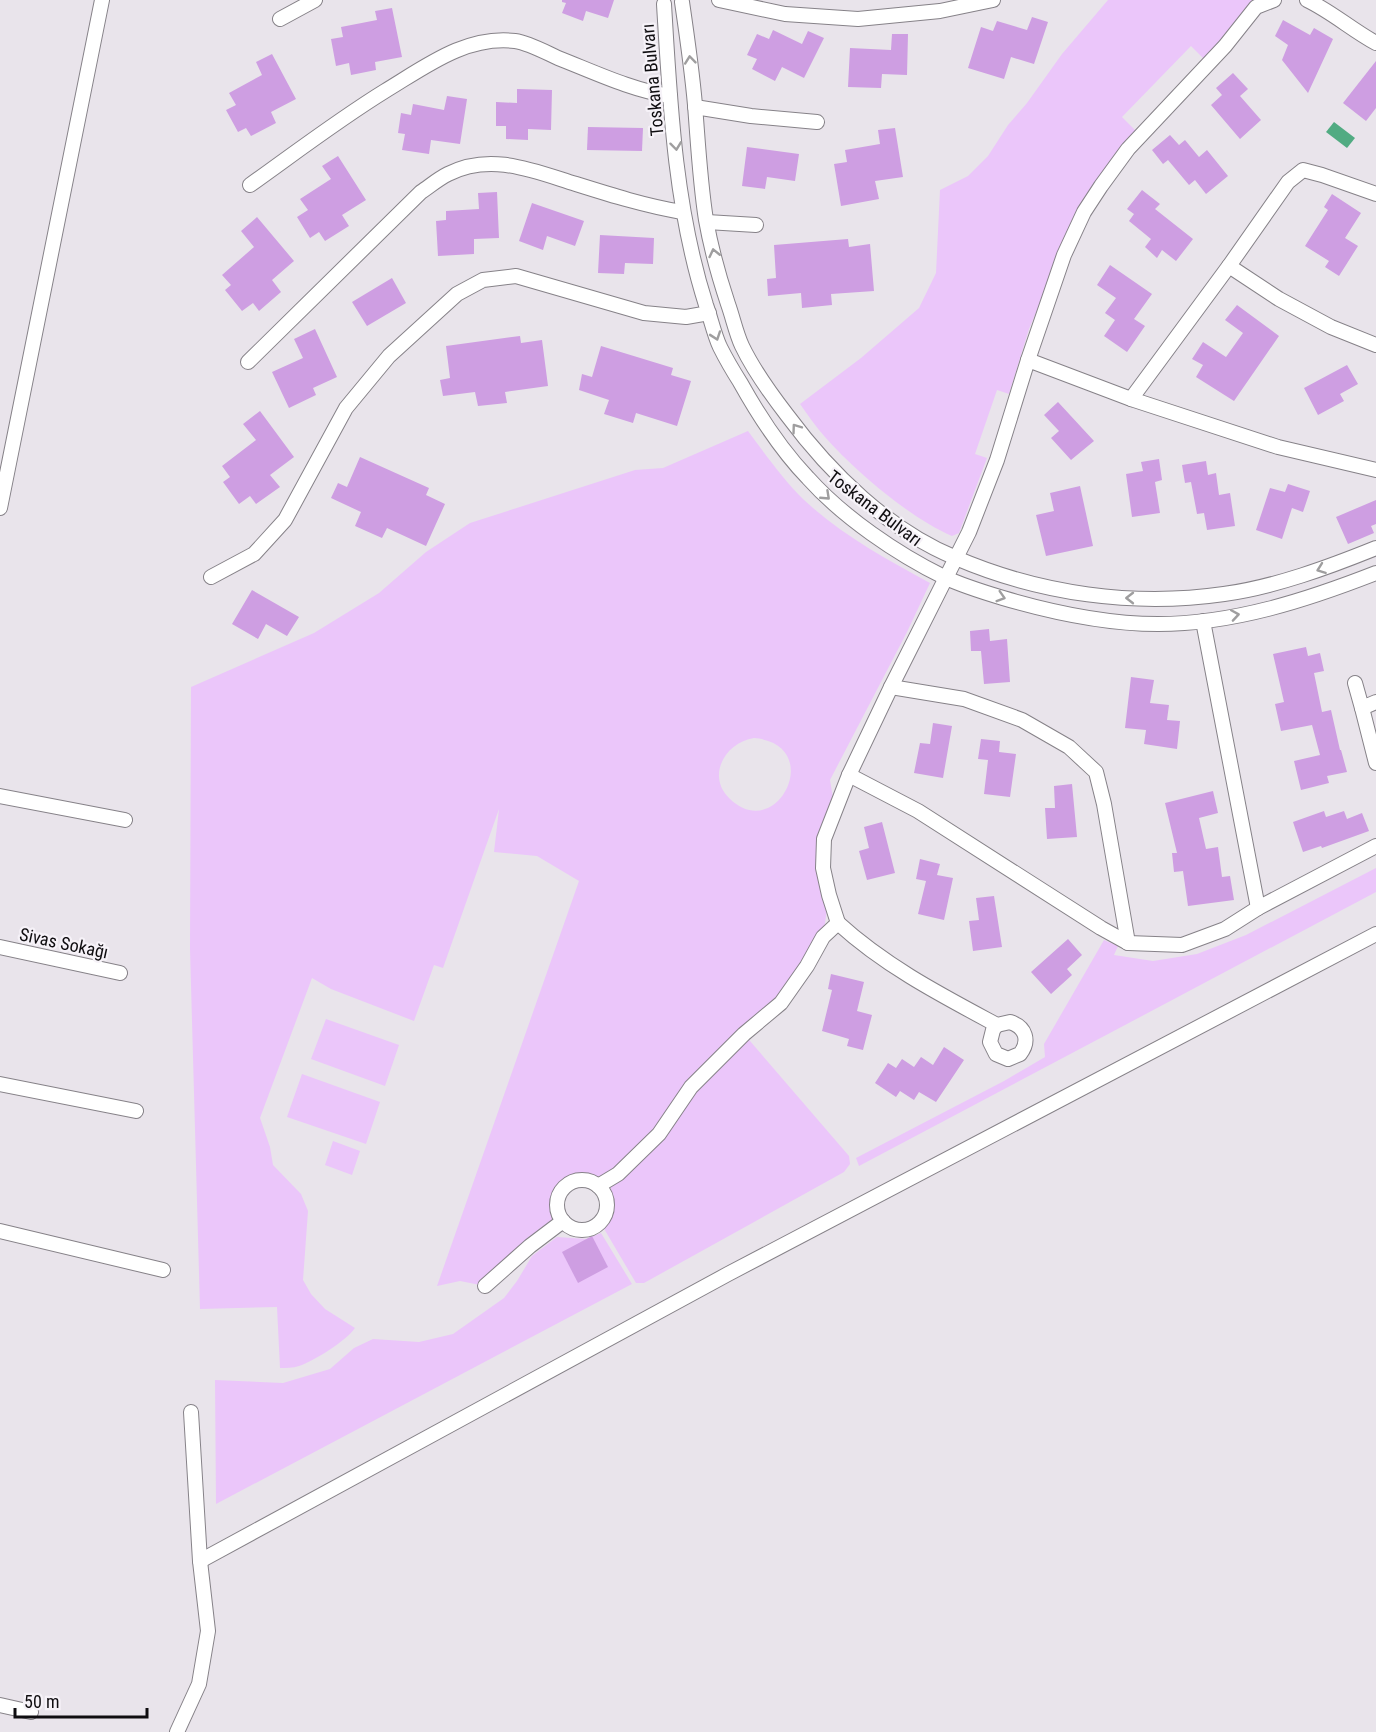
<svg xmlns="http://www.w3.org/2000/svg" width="1376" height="1732" font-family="'Roboto Condensed',sans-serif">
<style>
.green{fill:#ebc6fa;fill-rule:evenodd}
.water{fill:#51ab82}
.building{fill:#ce9ee2}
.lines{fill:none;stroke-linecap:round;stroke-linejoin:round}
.minor-casing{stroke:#868288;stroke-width:16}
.minor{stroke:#fff;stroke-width:14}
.oneway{stroke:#9f9e9f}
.labels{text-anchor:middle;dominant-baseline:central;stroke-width:4.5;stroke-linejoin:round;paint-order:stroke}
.street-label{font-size:18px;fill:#0f0d10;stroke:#f6f2f8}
</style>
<rect width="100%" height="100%" fill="#e9e4eb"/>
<g class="green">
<path d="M1108,0H1256L1205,60L1191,46L1122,117L1136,131L1085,196L1029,329L1009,394L997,390L975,454L987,458L959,533L952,536C910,518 855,471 825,437C816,427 808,415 800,404L861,358L919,308L936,273L940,190L968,176L988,156L1008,125L1027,103L1062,54Z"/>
<path d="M748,431C765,454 783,479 803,499C840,534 886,559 930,583L907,632L830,780L835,810L824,839L829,895L823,937L807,966L744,1034L849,1156L850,1164L844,1172L644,1283H636L603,1227C609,1219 614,1209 612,1199C612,1193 610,1190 611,1184C595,1186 595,1181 583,1180C560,1179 553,1204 563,1221L485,1286L460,1281L437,1286L579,881L537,856L494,852L499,809L443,968L434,965L414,1021L331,989L312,978L260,1118L270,1147L273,1165L301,1194L308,1211L303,1280L311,1294L325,1309L355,1328C346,1341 314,1361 299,1366C293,1368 286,1368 280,1368L277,1307L200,1309L190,949L191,687L314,633L379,593L426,552L470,523L635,470L663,468ZM754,738C827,744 777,846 729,798C706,775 726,742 754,738Z"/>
<path d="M1376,868V892L859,1166L856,1158L1004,1081L1045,1057L1044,1044L1104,940L1118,946L1114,955L1153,961L1197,954L1246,935Z"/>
<path d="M326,1019L399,1045L385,1086L311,1059Z"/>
<path d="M302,1074L380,1102L366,1144L287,1117Z"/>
<path d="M333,1141L360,1151L352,1175L325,1165Z"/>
<path d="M601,1233L632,1284L216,1504L215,1380L283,1383L330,1369L354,1348L373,1339L419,1342L453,1334L504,1298L517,1281L532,1256L557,1237L586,1239Z"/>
</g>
<path class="water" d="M1334,122L1355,138L1347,148L1326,132Z"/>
<g class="building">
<path d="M562,0H614L608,18L586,11L583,21L562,13L566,3L562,2Z"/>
<path d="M392,8L402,57L375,62L376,70L351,75L349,63L336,66L331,39L343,37L341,27L377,20L375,11Z"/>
<path d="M1032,17L1048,22L1034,64L1011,57L1004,79L968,68L981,27L993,31L997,21L1027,30Z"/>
<path d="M1283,20L1310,35L1314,28L1333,39L1308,93L1282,60L1288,45L1275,36Z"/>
<path d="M773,30L802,44L808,31L824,38L804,78L782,67L775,81L752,69L757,59L747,55L757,34L769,39Z"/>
<path d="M892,34H908L907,75L882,74L881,88L848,87L850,48L891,50Z"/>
<path d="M272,54L296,99L271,112L276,123L251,136L246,128L238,132L226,110L236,105L229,93L262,75L256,62Z"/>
<path d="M1376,61V108L1366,121L1343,103Z"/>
<path d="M1233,73L1248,89L1240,96L1261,120L1240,139L1211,105L1222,95L1216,88Z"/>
<path d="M517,89L552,90L551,130L528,129V140L506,139V126H496V102L517,103Z"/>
<path d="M447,96L467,99L460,144L431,140L429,154L402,150L405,134L398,133L401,113L411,115L413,104L444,110Z"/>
<path d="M588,127L643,128L642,151L587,150Z"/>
<path d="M895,128L903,177L875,181L879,199L841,206L834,164L847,162L845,150L880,144L878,130Z"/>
<path d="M1170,135L1179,145L1185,140L1199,157L1207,150L1228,176L1206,194L1195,180L1189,185L1168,160L1163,164L1152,150Z"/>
<path d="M747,147L799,154L795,181L767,177L765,189L742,186Z"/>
<path d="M338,156L366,200L342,215L349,226L325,241L319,232L310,238L297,217L308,210L300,199L331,179L322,166Z"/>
<path d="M1142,190L1160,204L1155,209L1193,239L1176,261L1162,250L1157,258L1145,247L1151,239L1129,221L1134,214L1127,209Z"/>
<path d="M497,192L499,238L474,239V254L438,256L436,221L446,220V211L479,209L478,193Z"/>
<path d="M1332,194L1361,213L1345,238L1358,246L1339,276L1325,267L1329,261L1305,246L1328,210L1324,207Z"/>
<path d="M532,203L584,221L575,246L547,236L543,250L519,241Z"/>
<path d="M257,217L294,261L272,280L281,292L259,311L253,303L242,311L225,290L231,285L222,275L254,247L241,231Z"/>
<path d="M600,235L654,238L653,264L625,263L624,274L598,273Z"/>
<path d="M848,239L849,247L870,244L874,291L831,294L832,305L802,308L801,293L768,296L767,279L776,278L774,245Z"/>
<path d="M1110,265L1152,294L1134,319L1145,326L1127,352L1104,336L1115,320L1105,313L1116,298L1097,285Z"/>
<path d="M392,278L406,303L367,326L352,302Z"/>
<path d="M1237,305L1279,336L1234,401L1196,377L1203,365L1192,359L1203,342L1226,357L1243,333L1225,320Z"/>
<path d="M315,329L337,377L313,388L316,395L289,408L272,372L303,358L294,339Z"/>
<path d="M520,336L521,343L542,340L548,386L505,392L507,403L478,406L475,392L443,396L440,380L450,378L446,346Z"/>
<path d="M601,346L673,368L671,375L691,381L677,426L636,413L633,423L604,414L609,400L579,390L582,374L592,377Z"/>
<path d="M1347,365L1358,384L1340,394L1344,401L1318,415L1304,388Z"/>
<path d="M1058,402L1094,441L1071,460L1051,438L1059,431L1044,415Z"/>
<path d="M260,411L294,457L270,475L280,487L256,504L250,496L239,504L223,482L230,477L222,466L256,440L243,424Z"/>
<path d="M360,457L429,488L426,495L445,504L426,546L387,528L382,538L355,526L361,512L331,498L338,483L347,487Z"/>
<path d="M1159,459L1162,480L1155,482L1160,513L1132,517L1126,474L1143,471L1141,462Z"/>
<path d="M1206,461L1208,475L1216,473L1219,495L1230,493L1235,526L1207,530L1204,513L1197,514L1191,482L1185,483L1182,465Z"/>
<path d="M1288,484L1310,491L1303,512L1292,508L1282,539L1256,530L1270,488L1285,492Z"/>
<path d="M1080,486L1093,546L1046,556L1036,515L1054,511L1050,493Z"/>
<path d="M1376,500V524L1371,526L1374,533L1348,544L1336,517Z"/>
<path d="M252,590L299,617L287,636L266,624L258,639L232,624Z"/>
<path d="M989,629L990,641L1007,639L1010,682L984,684L981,651H971L970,631Z"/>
<path d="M1306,647L1308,656L1320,653L1324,671L1314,673L1322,712L1331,710L1340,750H1341L1347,772L1327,776L1329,783L1301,790L1294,761L1320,755L1312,725L1281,731L1275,704L1284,702L1273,654Z"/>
<path d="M1131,677L1154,680L1150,703L1169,705L1167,720L1180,721L1177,749L1144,744L1146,730L1125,728Z"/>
<path d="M933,723L952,726L943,778L914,773L920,743L930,744Z"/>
<path d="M981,739L1000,741L999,752L1016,754L1010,797L984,794L988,760L978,759Z"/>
<path d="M1072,784L1077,837L1047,839L1045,808H1055L1054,786Z"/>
<path d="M1213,791L1218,813L1199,818L1206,849L1218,847L1222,877L1230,876L1234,900L1188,906L1183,871L1174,872L1172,853H1177L1165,803Z"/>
<path d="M1324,811L1326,817L1344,811L1347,819L1362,813L1369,831L1322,848L1321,846L1303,852L1293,822Z"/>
<path d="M882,822L895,873L867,880L859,851L869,848L864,827Z"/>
<path d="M920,859L940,864L937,875L953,878L944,920L918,914L926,881L916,879Z"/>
<path d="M994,896L1002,947L973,951L969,921L979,920L976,898Z"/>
<path d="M1068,939L1082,955L1067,969L1072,975L1051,994L1031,972Z"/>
<path d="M831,974L864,982L857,1011L872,1015L863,1050L847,1046L849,1039L822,1031L832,990L828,989Z"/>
<path d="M944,1047L964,1060L936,1102L919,1092L914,1100L900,1091L896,1097L875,1083L888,1063L896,1068L902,1059L914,1067L921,1057L933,1065Z"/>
<path d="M592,1236L608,1267L578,1283L562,1252Z"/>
</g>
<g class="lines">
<g class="minor-casing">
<g id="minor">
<path d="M719,0L785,14L858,19L940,11L993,0"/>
<path d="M1307,0C1332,12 1352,30 1376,43"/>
<path d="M682,2C687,36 692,71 695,105C698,143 700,182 706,220C711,248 719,277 728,304C733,318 736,333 742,346C754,371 770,393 787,415C830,473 888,530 956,558C1040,594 1134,607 1224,594C1275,587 1329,567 1376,548"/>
<path d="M664,4C670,105 675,208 706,305C711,319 714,334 720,347C726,359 733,371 740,382C759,416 781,450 808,478C843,517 897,554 944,577C963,586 983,592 1003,598C1054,613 1105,624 1158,624C1233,624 1307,600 1376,573"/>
<path d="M280,19L315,0"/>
<path d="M695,107L751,116L817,122"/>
<path d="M250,185C295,153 338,120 385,91C425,67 466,35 515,41C529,43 545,52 558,58C594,72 631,90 670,96"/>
<path d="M707,222L756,225"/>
<path d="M1229,266L1288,182L1303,170L1322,175L1376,194"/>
<path d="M1028,360L1064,255L1084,212L1101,186L1128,149L1225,46L1256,7L1274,0"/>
<path d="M248,362L421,192C430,186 438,179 448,174C491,152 534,171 576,184C611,195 646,206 682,212"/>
<path d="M1131,399L1278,447L1376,470"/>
<path d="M0,508L102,0"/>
<path d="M211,577L254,554L285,520L346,408L389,356L457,294L483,280L516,276L644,313L686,317L709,313"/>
<path d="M1203,621L1258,908L1376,846"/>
<path d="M1355,683L1362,708L1376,702"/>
<path d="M891,687L964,699L1022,720L1069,747L1096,772L1104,804L1128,943L1182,945L1225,929L1258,908"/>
<path d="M1362,708L1376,763"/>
<path d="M849,775L918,811L1101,928L1128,943"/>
<path d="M0,796L125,820"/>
<path d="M838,923C885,966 941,995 997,1025L993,1030L990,1042L996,1054L1008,1059L1020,1054C1030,1041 1026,1027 1010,1022L997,1025"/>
<path d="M0,947L120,973"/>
<path d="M0,1084L136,1111"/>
<circle cx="582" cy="1205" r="25"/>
<path d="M598,1186L618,1174L659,1134L691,1087L744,1034L781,1003L807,966L823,937L838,923L829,895L823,868L824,839L849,775L891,687L969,532L997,460L1028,360L1131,399L1229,266L1279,299L1331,327L1376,345"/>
<path d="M0,1231L163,1270"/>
<path d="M485,1286L530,1246L563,1221"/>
<path d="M200,1561L728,1274L1376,934"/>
<path d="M0,1705L31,1712"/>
<path d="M177,1732L199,1684L208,1631L200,1561L191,1412"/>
</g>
</g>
<use href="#minor" class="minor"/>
</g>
<defs><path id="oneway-chevron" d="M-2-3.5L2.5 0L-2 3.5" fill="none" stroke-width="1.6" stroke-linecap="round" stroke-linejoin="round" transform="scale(1.5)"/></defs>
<g class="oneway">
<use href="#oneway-chevron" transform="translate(690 60) rotate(-96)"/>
<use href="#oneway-chevron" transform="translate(676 146) rotate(83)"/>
<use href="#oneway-chevron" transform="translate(714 253) rotate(-103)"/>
<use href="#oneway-chevron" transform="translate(716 336) rotate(71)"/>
<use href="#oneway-chevron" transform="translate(796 428) rotate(-126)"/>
<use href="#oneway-chevron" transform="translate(826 496) rotate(43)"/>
<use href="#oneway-chevron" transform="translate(1321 569) rotate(160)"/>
<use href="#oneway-chevron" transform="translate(1001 597) rotate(17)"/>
<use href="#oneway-chevron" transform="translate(1130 598) rotate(-180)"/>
<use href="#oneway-chevron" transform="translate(1235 615) rotate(-9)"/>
</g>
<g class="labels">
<g class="street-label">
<text transform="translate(652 80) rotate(-95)">Toskana Bulvarı</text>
<text transform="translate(875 508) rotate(37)">Toskana Bulvarı</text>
<text transform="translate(64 943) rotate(12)">Sivas Sokağı</text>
</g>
</g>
<path d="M15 1708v9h132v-9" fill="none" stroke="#0f0d10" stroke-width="3"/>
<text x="24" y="1708" font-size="18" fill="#0f0d10" stroke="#f6f2f8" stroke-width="4.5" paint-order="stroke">50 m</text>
</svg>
